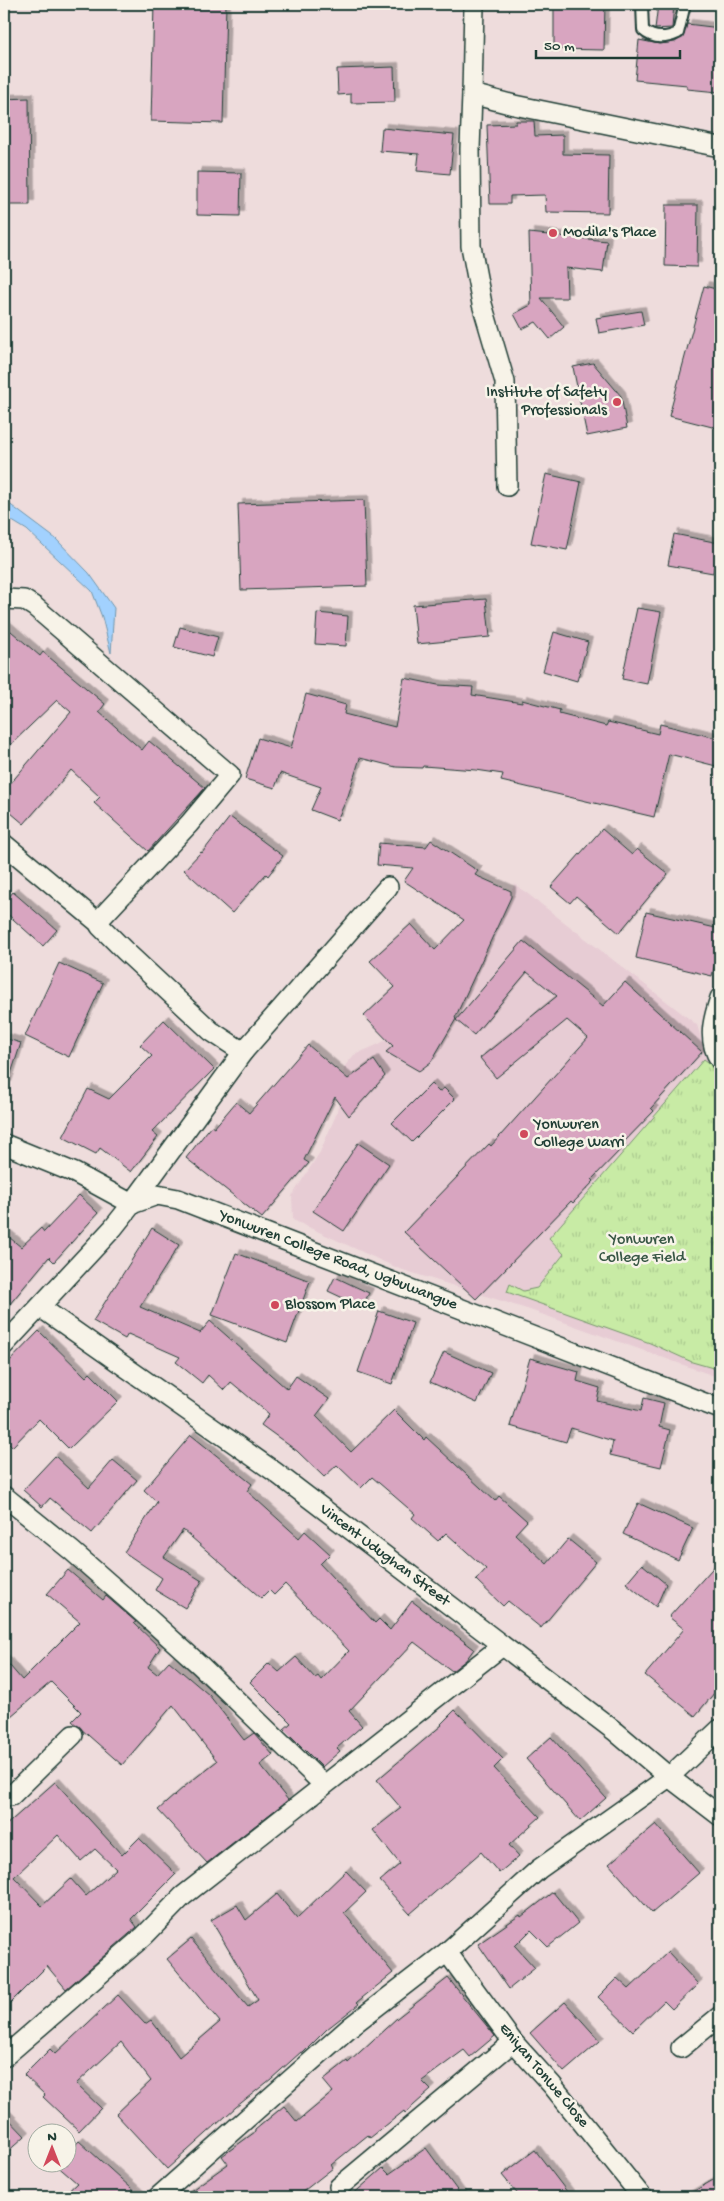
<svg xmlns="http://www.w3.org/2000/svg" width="724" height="2201" font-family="'Gochi Hand',sans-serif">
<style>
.built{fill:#e7ccd4}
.park{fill:url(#park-tufts);stroke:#74946c}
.water{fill:#a2d1fe;stroke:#6e96ad}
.building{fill:#d8a5c0;stroke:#1f3d34;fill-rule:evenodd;filter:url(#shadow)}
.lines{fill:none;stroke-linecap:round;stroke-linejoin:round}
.service-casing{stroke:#1f3d34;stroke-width:14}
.minor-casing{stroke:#1f3d34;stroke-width:22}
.service{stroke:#f7f3e8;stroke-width:10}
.minor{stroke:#f7f3e8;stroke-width:19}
.poi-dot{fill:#d1495b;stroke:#f7f3e8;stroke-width:2}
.labels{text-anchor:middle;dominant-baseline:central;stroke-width:5;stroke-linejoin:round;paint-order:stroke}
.poi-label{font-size:16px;fill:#1f3d34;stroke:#f7f3e8;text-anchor:start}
.park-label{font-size:16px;fill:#385745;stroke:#f7f3e8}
.street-label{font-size:16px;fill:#1f3d34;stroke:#f7f3e8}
</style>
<defs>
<pattern id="park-tufts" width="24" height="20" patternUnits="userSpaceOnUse" patternTransform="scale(1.25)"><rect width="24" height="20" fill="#c8eba5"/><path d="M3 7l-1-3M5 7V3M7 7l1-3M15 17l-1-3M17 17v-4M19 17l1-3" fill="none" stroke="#abca8f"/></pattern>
<filter id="shadow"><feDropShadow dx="4.5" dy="-4.5" stdDeviation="0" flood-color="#0004"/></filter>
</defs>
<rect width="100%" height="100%" fill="#eedcdc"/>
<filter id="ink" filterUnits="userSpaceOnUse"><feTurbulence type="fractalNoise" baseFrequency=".02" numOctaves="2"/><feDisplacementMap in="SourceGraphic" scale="10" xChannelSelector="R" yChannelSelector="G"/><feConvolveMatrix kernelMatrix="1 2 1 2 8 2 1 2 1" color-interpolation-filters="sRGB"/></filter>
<g filter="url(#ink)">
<path class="built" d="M515,884L697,1025L701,1038L720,1063V1378L530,1310L397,1268L293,1220L292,1196L320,1152L336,1115L343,1082L344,1067L354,1055L379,1044L403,1030L480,944Z"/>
<path class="park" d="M704,1059L720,1071V1370L692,1362L650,1343L507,1292L510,1284L523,1291L537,1288L564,1254L549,1238Z"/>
<path class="water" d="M4,500L56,539L89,573L114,608L111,653L102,617L92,591L27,530L4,516Z"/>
<g class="building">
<path d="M154,4H226L223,123L151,121Z"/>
<path d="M554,4H605L604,50L554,49Z"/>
<path d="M658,4H674L672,28L655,29Z"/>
<path d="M687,24L720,28L718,92L687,89V85L635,80L639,40L659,44L675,42L683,37Z"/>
<path d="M394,67L395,102L351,103V94L338,95L337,69Z"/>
<path d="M29,98L30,205H4V99Z"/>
<path d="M516,121H534L535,136L563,135V154L609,155L608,213L546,212L545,195L510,196V204H490L487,125L516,124Z"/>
<path d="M382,128L454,135L450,174L417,171L419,154L380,151Z"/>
<path d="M197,172L241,173L240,216L197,215Z"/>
<path d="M666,205H698L697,267L665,266Z"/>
<path d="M529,233L607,241L603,272L566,268L567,298H541L564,327L550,339L536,322L522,329L514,314L531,305Z"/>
<path d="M704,286L720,290V429L669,416Z"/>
<path d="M641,311L644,325L599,333L596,318Z"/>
<path d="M593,363L621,396L627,428L587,436L573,367Z"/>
<path d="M546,474L581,482L567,550L531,543Z"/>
<path d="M364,500L367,586L241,590L238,504Z"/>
<path d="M674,534L719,543L713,573L668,565Z"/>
<path d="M486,599L490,637L417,644L413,605Z"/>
<path d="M637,608L661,612L647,684L622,679Z"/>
<path d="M317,613L348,616L346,646L315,644Z"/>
<path d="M4,625L40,656L43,652L105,704L99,712L142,750L149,741L205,788L148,851L94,803L100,797L71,770L24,824L4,807V791L71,712L57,700L4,751Z"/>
<path d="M180,627L218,637L212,657L174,647Z"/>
<path d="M554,632L588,642L577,681L543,671Z"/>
<path d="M404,678L438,685L473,687L472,695L522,703V700L560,710L559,714L606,726L608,722L658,734L660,724L720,739V767L669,754L654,817L501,781L503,774L476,770L423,766L422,768L396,767L360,758L348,796L337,820L311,810L321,787L280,773L275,788L245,779L258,738L291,748L306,694L346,705L344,714L395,727Z"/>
<path d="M230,817L283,856L268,876L266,874L232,913L184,870L201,852L202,853Z"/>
<path d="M602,829L632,855L637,849L668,874L619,933L576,896L570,903L551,887Z"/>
<path d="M431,840L478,871L475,875L511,891V897L455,1018L456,1019L431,1062L419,1071L386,1052L393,1046L364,1016L395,987L370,961L411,924L435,950L464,920L404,881L413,868L377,865L379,843L426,847Z"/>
<path d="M13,892L57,930L43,946L4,911V903Z"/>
<path d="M646,912L720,929V943L712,976L636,958Z"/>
<path d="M523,941L603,1006L625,982L702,1052L651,1108L654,1111L620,1146L622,1148L592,1179L594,1181L573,1203L571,1201L476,1299L404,1232L489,1144L491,1146L588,1038L567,1020L496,1078L480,1058L557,996L527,972L474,1035L456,1020Z"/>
<path d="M59,963L103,983L69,1057L25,1036Z"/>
<path d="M164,1020L214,1069L152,1132L158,1137L131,1172L100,1148L96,1154L63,1137L88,1089L109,1099L152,1056L140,1045Z"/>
<path d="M4,1038L21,1043L7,1086H4Z"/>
<path d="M308,1045L348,1079L374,1060L385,1076L349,1116L335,1097L304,1160L309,1163L262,1218L186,1158L211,1126L214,1128L236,1102L249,1113Z"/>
<path d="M431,1084L439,1092L444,1088L455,1099L412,1142L392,1123Z"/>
<path d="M358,1143L389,1164L344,1231L313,1211Z"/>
<path d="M79,1195L98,1213L54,1262L49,1257L4,1311V1233L21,1247L41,1228L44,1232Z"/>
<path d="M152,1228L179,1245L140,1307L200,1333L210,1321L287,1389L296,1376L329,1399L316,1416L351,1452L394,1410L424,1440L426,1437L495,1501L499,1496L527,1521L515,1534L547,1564L568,1539L596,1562L541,1628L508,1601L503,1606L476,1580L486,1569L446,1533L438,1541L412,1518L415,1514L372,1477L361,1488L337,1465L324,1477L297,1451L261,1425L269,1414L231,1382L224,1390L208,1375L202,1383L176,1362L180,1357L128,1334L125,1339L93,1321Z"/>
<path d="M236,1253L310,1281L287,1343L212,1315Z"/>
<path d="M335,1277L369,1293L362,1307L328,1291Z"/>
<path d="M379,1311L413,1323L392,1384L358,1372Z"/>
<path d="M39,1331L86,1377L90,1373L118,1401L69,1449L39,1419L12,1447L4,1439V1367Z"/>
<path d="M444,1352L491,1373L477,1403L430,1382Z"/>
<path d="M530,1358L579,1372L577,1381L600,1388L597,1401L641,1411L644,1398L664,1403L659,1427L670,1430L661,1467L610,1455L613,1441L571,1428L566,1442L510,1426Z"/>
<path d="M191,1435L252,1484L247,1491L299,1538L305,1531L330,1554L320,1564L375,1623L379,1619L390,1630L412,1601L474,1649L466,1660L452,1671L414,1642L349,1711L362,1726L337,1748L340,1751L322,1767L284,1729L291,1723L250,1682L269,1663L279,1672L296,1657L315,1678L318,1676L321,1680L349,1651L285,1584L274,1595L269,1590L261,1598L183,1530L164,1557L202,1581L185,1608L155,1590L162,1578L124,1552L157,1502L144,1490Z"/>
<path d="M55,1456L89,1488L113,1460L137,1480L92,1533L50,1498L42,1507L23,1490Z"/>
<path d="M638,1503L693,1528L678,1560L623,1534Z"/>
<path d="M720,1560V1686L695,1716L645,1675L684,1629L669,1617Z"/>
<path d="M642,1564L666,1584L656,1607L626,1583Z"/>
<path d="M68,1570L103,1600L106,1596L136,1622L134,1623L160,1648L148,1667L157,1674L169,1661L209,1695L244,1740L254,1733L273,1755L260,1765L288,1800L207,1863L158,1810L184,1787L217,1761L173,1705L122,1765L72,1721L81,1712L51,1682L4,1722V1659L22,1680L80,1622L47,1594Z"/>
<path d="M455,1710L503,1759L494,1768L540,1817L509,1845L519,1856L499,1873L481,1852L410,1914L380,1881L400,1864L373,1830L401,1808L377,1780L442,1725L441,1724Z"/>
<path d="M551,1737L606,1798L580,1821L526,1759Z"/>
<path d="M55,1782L122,1855L139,1838L176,1874L131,1919L137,1927L66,1989L47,1966L4,2009V1827ZM58,1835L81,1861L95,1849L116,1869L86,1896L71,1879L42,1906L14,1877Z"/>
<path d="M656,1824L699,1873L652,1913L609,1864Z"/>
<path d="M346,1871L366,1892L344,1913L393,1973L357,2002L359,2004L327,2029L303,2053L301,2052L271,2079L236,2107L167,2169L116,2114L151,2081L121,2042L76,2084L101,2108L79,2131L43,2097L45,2095L24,2075L50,2049L55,2054L118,1995L145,2024L151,2020L179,2057L220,2022L167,1959L191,1939L248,2007L258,2000L211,1920L237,1905L246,1920L277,1894L297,1918Z"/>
<path d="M553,1892L578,1923L548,1947L531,1930L515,1946L535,1968L509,1989L478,1944L520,1915L521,1917Z"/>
<path d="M668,1952L698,1984L672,2009L664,2001L633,2031L598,1997L617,1978L629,1989Z"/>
<path d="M448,1978L495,2036L470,2057L464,2050L422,2081L431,2090L405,2113L404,2111L370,2138L368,2135L331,2165L333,2168L296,2197H182L228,2164L222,2156L255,2132V2130L284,2106L297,2122L333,2092L323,2080L347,2061L348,2063L397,2018Z"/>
<path d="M565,2002L600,2041L564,2072L530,2033Z"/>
<path d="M4,2114L25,2136L4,2155Z"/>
<path d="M79,2141L141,2197H62L77,2183L55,2164H68V2153Z"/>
<path d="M426,2148L462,2197H350L383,2168L389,2174Z"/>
<path d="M535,2150L571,2197H520L502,2175Z"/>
<path d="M720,2176V2197H684Z"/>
</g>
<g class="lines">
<g class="service-casing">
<path id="service" d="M642,4L643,30C653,39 665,39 678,33L685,4"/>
</g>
<g class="minor-casing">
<g id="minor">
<path d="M474,4L472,94L514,105L720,147"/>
<path d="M472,94L470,149L471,246L482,304L505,382L507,486"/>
<path d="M4,599L24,600L35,607L230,775L189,824L99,920L100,926L125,951L211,1031L243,1052"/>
<path d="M4,844L100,924"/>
<path d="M720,998C713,1019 707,1040 720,1060"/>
<path d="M4,1144L75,1173L132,1204L243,1052L388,887"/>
<path d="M40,1307L275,1472L616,1732L669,1777L720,1816"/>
<path d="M4,1345L113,1228L132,1204L157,1195L178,1199L720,1409"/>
<path d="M4,1496L72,1551L137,1608L201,1666L324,1785"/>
<path d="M11,1796L73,1735"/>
<path d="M447,1952L513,2042L552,2085L642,2197"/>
<path d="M681,2048L720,2016"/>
<path d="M4,2057L144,1936L183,1896L502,1646"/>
<path d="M339,2187L513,2042"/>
<path d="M158,2197L350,2027L447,1952L539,1869L669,1777L720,1729"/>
</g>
</g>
<use href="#service" class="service"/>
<use href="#minor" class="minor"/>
</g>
</g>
<g class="poi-dot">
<circle cx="553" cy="233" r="5"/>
<circle cx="617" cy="402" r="5"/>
<circle cx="524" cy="1134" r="5"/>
<circle cx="275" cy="1305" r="5"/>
</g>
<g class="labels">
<g class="poi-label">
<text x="563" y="233">Modila's Place</text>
<text x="607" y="393" text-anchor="end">Institute of Safety<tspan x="607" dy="18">Professionals</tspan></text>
<text x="534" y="1125">Yonwuren<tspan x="534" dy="18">College Warri</tspan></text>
<text x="285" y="1305">Blossom Place</text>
</g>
<g class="park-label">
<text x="642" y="1240">Yonwuren<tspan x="642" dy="18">College Field</tspan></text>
</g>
<g class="street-label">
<text transform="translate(338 1261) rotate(21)">Yonwuren College Road, Ugbuwangue</text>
<text transform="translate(384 1556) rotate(37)">Vincent Udughan Street</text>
<text transform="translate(543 2076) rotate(50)">Eniyan Tonwe Close</text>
</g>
</g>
<rect width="724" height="2201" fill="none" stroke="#f7f3e8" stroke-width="20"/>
<rect x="10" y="10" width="704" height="2181" fill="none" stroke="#1f3d34" stroke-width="2" filter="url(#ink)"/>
<g transform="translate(52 2148)"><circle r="24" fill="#f7f3e8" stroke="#a1aaa0"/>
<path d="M0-4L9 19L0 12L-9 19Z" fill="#d1495b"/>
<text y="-8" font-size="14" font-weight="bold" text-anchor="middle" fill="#1f3d34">N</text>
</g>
<path d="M536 50v8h144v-8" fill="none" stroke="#1f3d34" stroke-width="2.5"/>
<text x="544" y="50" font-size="15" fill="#1f3d34" stroke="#f7f3e8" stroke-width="4" paint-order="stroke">50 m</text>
</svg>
